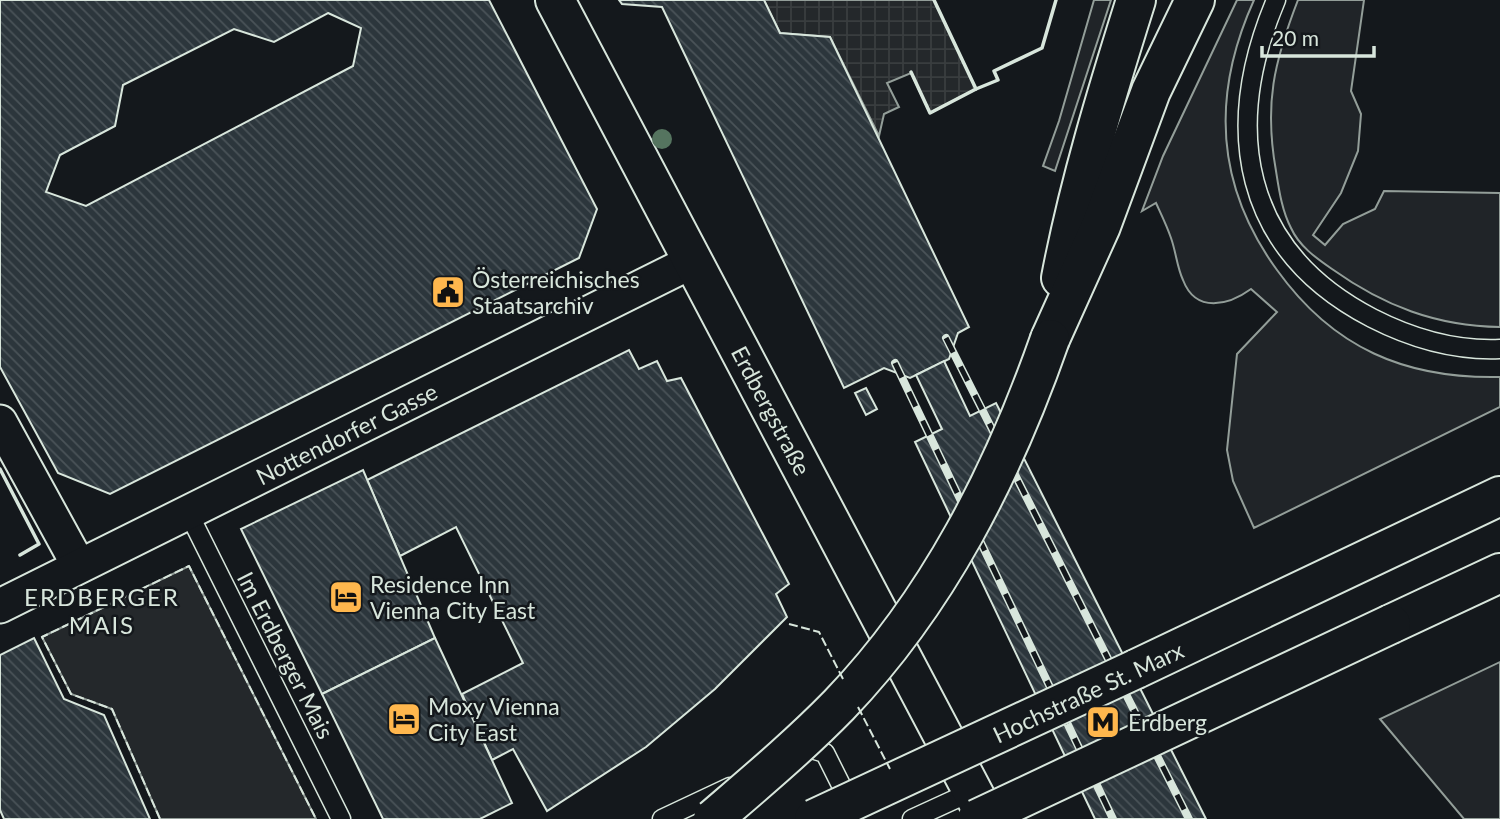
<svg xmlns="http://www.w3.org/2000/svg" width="1500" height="819" font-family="Lato,sans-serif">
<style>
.grass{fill:#202428;stroke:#939e99;stroke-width:2}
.parking{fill:#24282b;stroke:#939e99;stroke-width:2}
.plaza{fill:url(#plaza-grid);stroke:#939e99;stroke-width:2}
.building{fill:url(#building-back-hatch);stroke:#d8e6dc;stroke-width:2;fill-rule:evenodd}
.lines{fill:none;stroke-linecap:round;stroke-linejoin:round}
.service-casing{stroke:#d8e6dc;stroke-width:21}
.minor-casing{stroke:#d8e6dc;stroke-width:37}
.tertiary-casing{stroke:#d8e6dc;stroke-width:42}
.motorway-casing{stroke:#d8e6dc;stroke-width:42}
.service{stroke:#14181c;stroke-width:18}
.minor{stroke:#14181c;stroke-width:33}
.tertiary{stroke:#14181c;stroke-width:38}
.motorway{stroke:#14181c;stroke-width:38}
.rail-casing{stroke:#d8e6dc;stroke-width:8}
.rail{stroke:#14181c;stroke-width:5;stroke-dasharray:16;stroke-linecap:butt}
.motorway-bridge-casing{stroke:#d8e6dc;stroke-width:42;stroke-linecap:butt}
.motorway-bridge{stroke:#14181c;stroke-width:38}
.fence{stroke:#d8e6dc;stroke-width:2;stroke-dasharray:9 3.5;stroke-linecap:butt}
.wall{stroke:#d8e6dc;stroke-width:3.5}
.tree{fill:#55745f}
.labels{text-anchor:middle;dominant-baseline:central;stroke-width:5;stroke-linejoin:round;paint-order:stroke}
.poi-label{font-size:23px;fill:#d8e6dc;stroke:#14181c;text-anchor:start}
.street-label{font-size:23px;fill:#d8e6dc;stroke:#14181c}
.neighbourhood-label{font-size:24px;letter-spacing:2px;fill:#d8e6dc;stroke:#14181c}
</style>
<defs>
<pattern id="plaza-grid" width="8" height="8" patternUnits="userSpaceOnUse" patternTransform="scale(1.75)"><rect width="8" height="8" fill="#24282b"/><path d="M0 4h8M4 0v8" fill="none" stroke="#393d3f"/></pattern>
<pattern id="building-back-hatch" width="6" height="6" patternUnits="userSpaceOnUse" patternTransform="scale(1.75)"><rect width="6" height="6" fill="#2c363c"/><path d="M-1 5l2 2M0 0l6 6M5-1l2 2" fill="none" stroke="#4a5358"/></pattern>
</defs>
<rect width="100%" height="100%" fill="#14181c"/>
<g class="grass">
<path d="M1094,0H1111L1055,171L1043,166L1059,121Z"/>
<path d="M1237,0H1254C1211,95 1215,185 1277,270C1333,348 1405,379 1500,377V407L1254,528L1233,481L1227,450L1237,354L1277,312L1251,289C1229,305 1196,314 1183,280C1177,267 1176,252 1171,238C1167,226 1161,214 1156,203L1142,211L1163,156Z"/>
<path d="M1298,0H1364L1351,91L1361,114L1358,151L1341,193L1313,235L1325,245L1343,224L1375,209L1384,191L1500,193V327C1436,326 1384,306 1332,269C1316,258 1299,246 1291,228C1282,211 1279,190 1276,171C1264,104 1274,62 1298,0Z"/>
<path d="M1500,662V819H1464L1380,719Z"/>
</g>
<path class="parking" d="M189,566L316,819H160L112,709L71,694L42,637Z"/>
<path class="plaza" d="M764,0H934L976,89L930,113L911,73L887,83L899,107L884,114L879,136L830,37L780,33Z"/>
<g class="building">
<path d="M0,0H489L597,209L579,258L110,494L58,473L0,367ZM328,13L361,28L353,66L86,206L46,192L60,155L115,126L123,85L234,29L274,42Z"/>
<path d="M619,0H764L780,33L830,37L969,327L958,333L949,359L910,378L884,368L844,388L662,7L622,4Z"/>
<path d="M629,350L639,369L657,361L667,381L681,378L789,584L776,594L787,617L715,689L646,747L547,811L513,749L492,760L462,694L523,663L456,527L400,556L367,480Z"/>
<path d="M944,361L970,416L996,403L1206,819H1095L915,442L942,429L916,375Z"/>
<path d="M866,388L877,409L866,415L855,393Z"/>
<path d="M363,470L435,638L322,694L241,529Z"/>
<path d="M34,638L64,699L104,715L150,819H4L0,810V655Z"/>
<path d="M435,638L512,803L480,819H383L322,694Z"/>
</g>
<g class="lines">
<g class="service-casing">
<g id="service">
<path d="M1276,0C1222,128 1241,250 1372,318C1413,339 1454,351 1500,349"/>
<path d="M188,512L341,819"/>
<path d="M799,753L808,748L825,753L852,807"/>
<path d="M662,819L730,787"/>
<path d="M912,819L973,791"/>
</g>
</g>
<g class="minor-casing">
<g id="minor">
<path d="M0,422L79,566"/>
<path id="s1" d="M0,606L693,261"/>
</g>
</g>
<g class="tertiary-casing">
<g id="tertiary">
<path id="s2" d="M555,0L987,819"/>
</g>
</g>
<g class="motorway-casing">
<g id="motorway">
<path d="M1061,278C1079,184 1107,92 1136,0"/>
<path d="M1050,339L1101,226L1151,91L1195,0"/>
<path d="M1391,624L1500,573"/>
<path d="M1136,669L1500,496"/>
</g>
</g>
<use href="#service" class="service"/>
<use href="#minor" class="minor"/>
<use href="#tertiary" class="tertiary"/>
<use href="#motorway" class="motorway"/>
<g class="rail-casing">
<g id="rail">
<path d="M946,338L1189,819"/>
<path d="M895,363L1113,819"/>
</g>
</g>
<use href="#rail" class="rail"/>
<g class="motorway-bridge-casing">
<g id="motorway-bridge">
<path d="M713,819C756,782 800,745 839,705C938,602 1003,473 1050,339"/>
<path d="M814,819L1136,669"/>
<path d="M977,819L1391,624"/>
</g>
</g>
<use href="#motorway-bridge" class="motorway-bridge"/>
<g class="fence">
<path d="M789,624L819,632L843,679"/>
<path d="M858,707L890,769"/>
<path d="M160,819L112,709L71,694L42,637L189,566L316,819"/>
</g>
<g class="wall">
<path d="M934,0L976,89L998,80L994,71L1042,48L1056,0"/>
<path d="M911,72L930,113L976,89"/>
<path d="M0,469L39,544L20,555"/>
</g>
</g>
<circle class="tree" cx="662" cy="139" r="10"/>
<defs>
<g id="civic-square" transform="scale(1.75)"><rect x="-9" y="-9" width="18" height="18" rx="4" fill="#ffb74d" stroke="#14181c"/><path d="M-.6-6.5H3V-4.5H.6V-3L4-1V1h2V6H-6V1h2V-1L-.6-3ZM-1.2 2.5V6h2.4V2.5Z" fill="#111"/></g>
<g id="hotel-square" transform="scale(1.75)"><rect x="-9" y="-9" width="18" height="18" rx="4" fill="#ffb74d" stroke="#14181c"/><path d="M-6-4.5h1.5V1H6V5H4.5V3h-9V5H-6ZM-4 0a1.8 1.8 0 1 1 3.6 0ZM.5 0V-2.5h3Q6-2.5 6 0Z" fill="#111"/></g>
<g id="metro-square" transform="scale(1.75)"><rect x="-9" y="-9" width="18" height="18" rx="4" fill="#ffb74d" stroke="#14181c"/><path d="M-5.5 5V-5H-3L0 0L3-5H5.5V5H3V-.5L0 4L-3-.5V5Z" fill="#111"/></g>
</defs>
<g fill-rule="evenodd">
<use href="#civic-square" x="448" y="292"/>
<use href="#hotel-square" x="346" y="597"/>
<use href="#hotel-square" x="404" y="719"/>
<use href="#metro-square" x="1103" y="722"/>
</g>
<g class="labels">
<g class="poi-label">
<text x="472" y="279">Österreichisches<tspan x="472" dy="26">Staatsarchiv</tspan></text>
<text x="370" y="584">Residence Inn<tspan x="370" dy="26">Vienna City East</tspan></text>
<text x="428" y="706">Moxy Vienna<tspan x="428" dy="26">City East</tspan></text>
<text x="1128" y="722">Erdberg</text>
</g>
<g class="street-label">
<text stroke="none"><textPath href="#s2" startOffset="464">Erdbergstraße</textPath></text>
<text stroke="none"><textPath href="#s1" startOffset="387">Nottendorfer Gasse</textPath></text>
<text transform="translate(286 655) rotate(63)">Im Erdberger Mais</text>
<text transform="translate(1088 692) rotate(-25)">Hochstraße St. Marx</text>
</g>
<g class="neighbourhood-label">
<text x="102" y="596">ERDBERGER<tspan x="102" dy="28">MAIS</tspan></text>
</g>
</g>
<path d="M1262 46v10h112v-10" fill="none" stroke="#d8e6dc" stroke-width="3.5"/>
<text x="1272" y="46" font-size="21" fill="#d8e6dc" stroke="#14181c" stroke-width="5" paint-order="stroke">20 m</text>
</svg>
